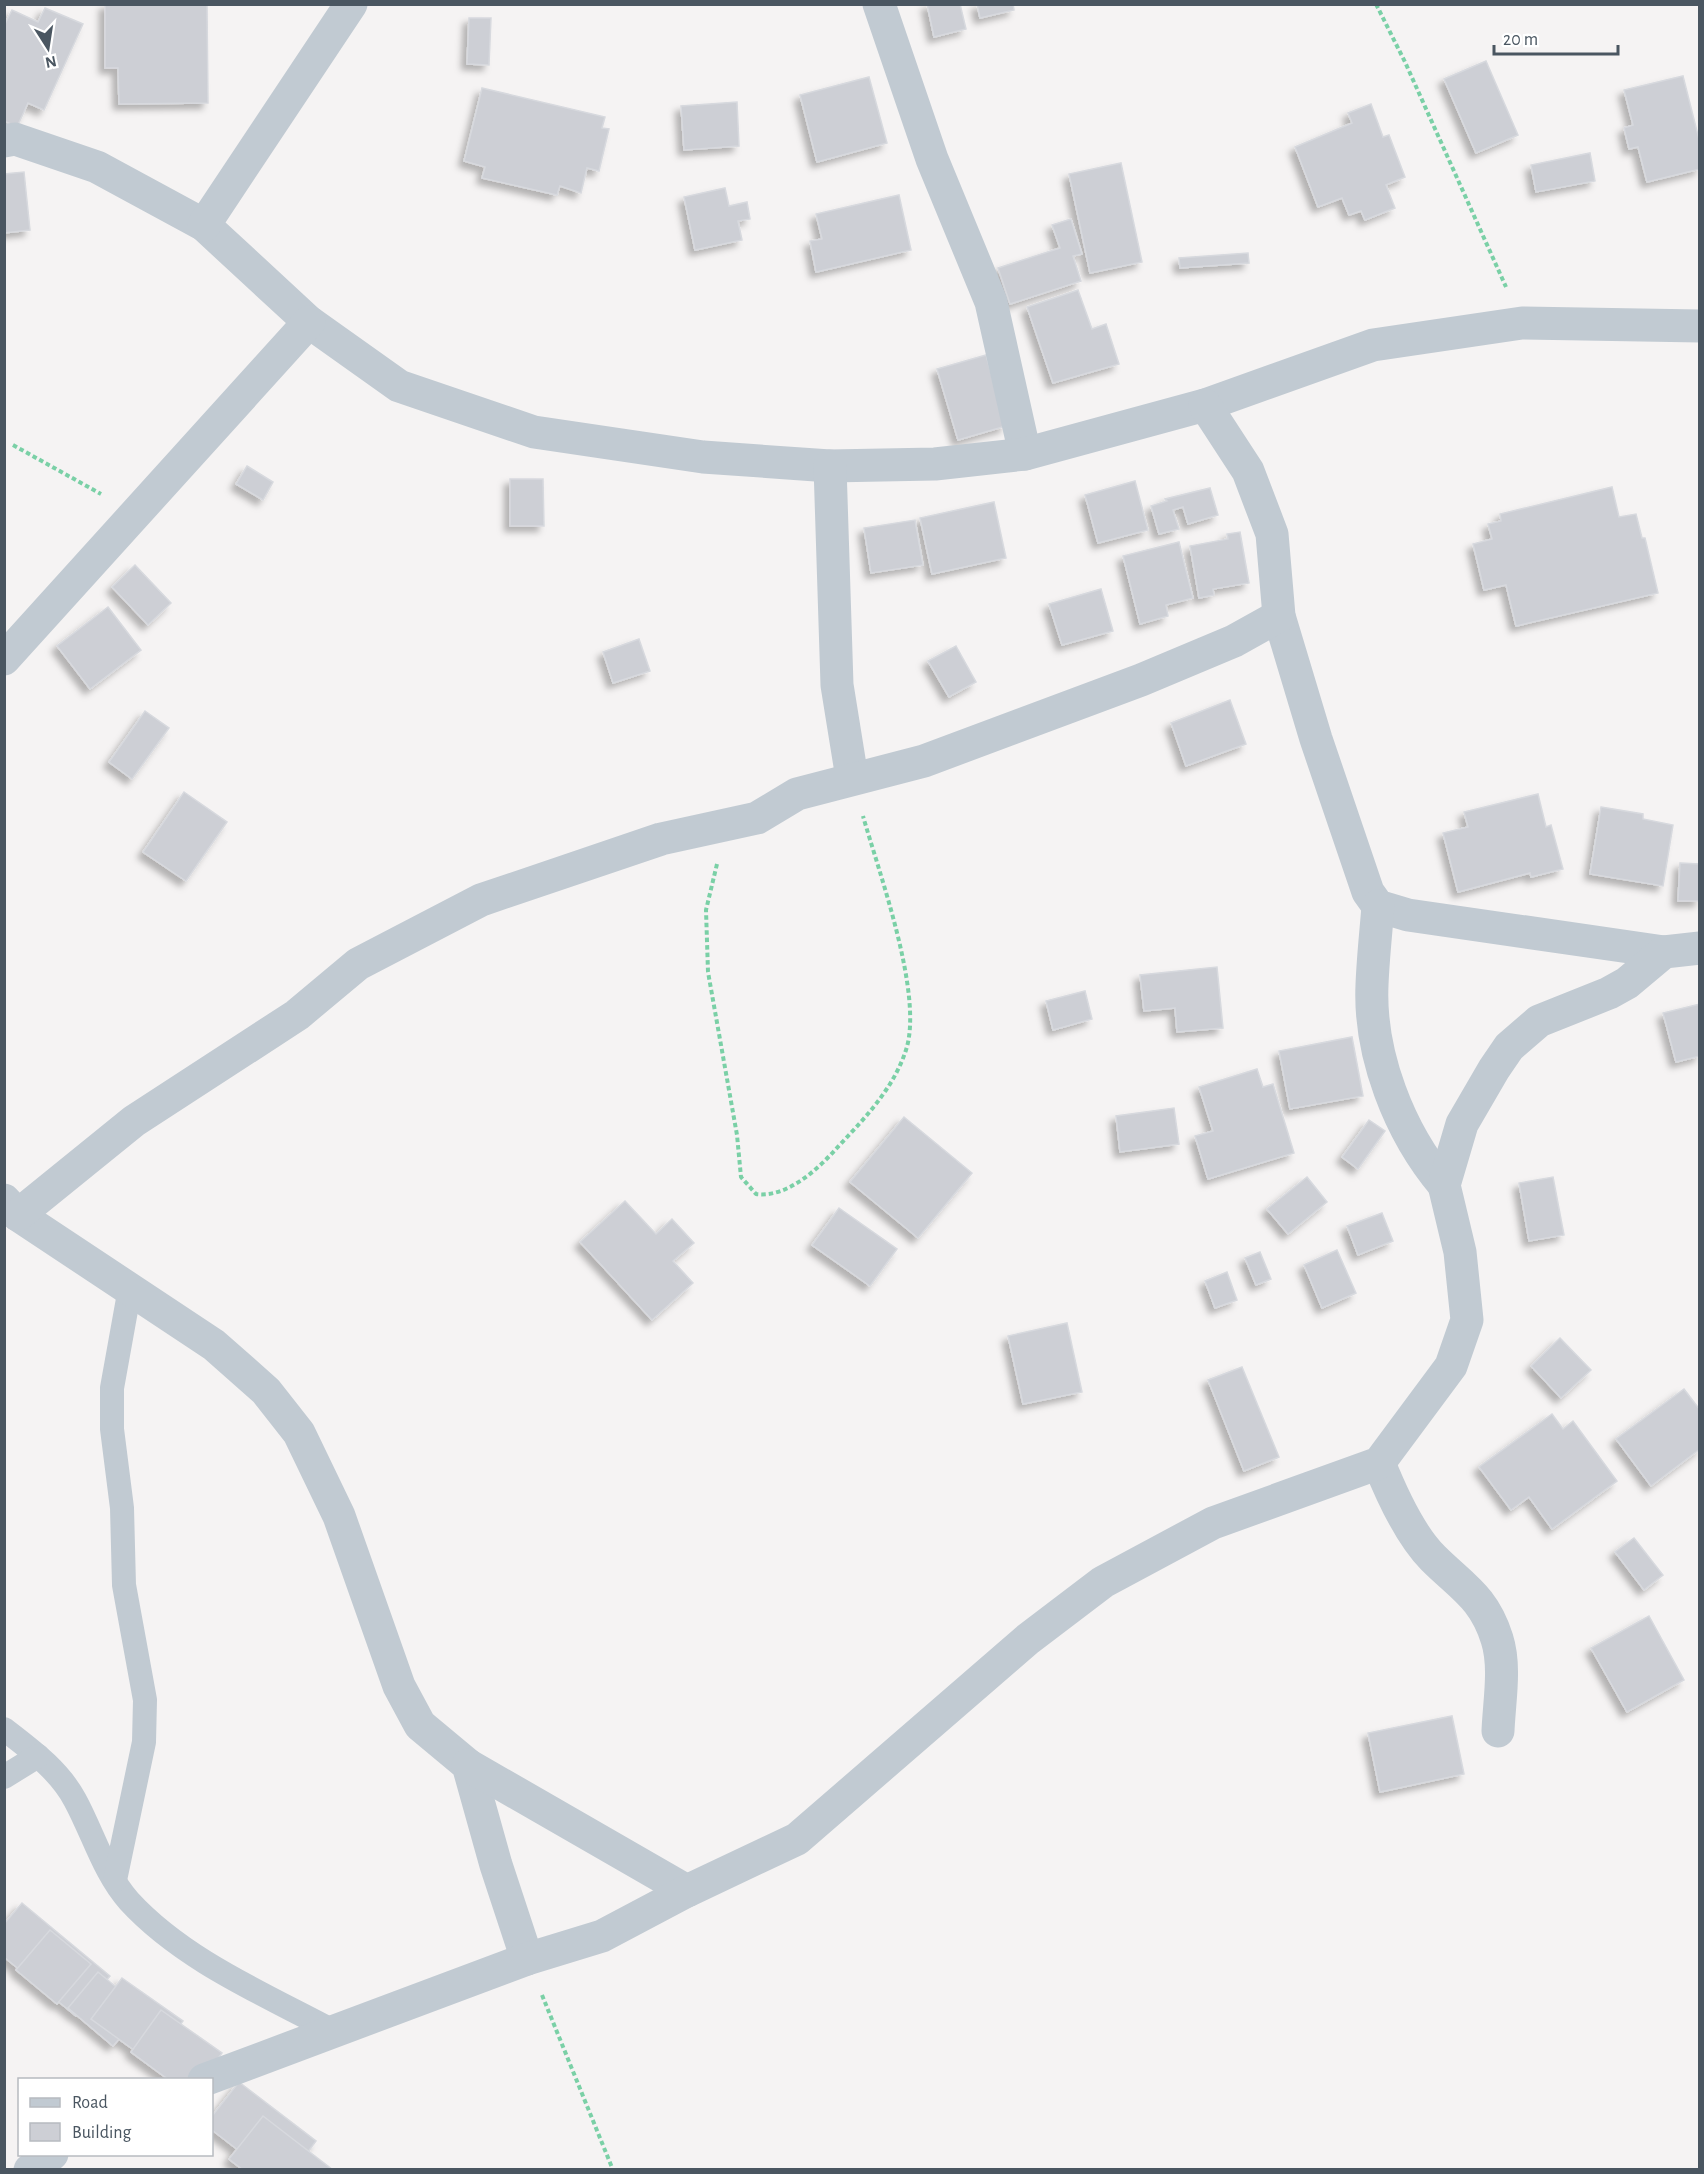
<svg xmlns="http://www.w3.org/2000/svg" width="1704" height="2174" font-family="'Alegreya Sans',sans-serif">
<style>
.building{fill:#cdcfd5;stroke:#d7d9de;stroke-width:1.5;filter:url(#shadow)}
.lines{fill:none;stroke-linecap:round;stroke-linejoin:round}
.path{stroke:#7ad0a6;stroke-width:4;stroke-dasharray:4.5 3;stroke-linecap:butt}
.lane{stroke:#c1cad2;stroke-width:24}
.street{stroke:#c1cad2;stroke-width:33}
</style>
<defs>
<filter id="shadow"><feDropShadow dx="-5.5" dy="5.5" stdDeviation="3" flood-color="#0004"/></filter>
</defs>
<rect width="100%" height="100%" fill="#f5f3f3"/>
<g class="building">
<path d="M105,4H207L208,103L119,104L118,68H105Z"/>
<path d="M927,4H960L966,29L934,37Z"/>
<path d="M977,4H1013L1014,10L980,18Z"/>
<path d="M45,8L83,24L44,110L28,103L17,127L4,121V26L12,10L38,22Z"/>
<path d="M469,18H491L489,65L467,64Z"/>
<path d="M1486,61L1518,135L1476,153L1444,79Z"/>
<path d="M1683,76L1700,143V169L1647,182L1638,147L1629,149L1624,128L1633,125L1624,90Z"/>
<path d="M869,77L887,143L817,162L800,95Z"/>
<path d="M482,88L605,117L602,128L609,129L599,171L587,168L581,193L560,186L557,195L482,178L485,167L464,161Z"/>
<path d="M737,102L739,146L684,150L681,106Z"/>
<path d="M1371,104L1383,137L1389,135L1405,177L1386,185L1395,208L1365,220L1361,211L1349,215L1342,198L1318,207L1295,147L1352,123L1348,113Z"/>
<path d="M1590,153L1595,181L1536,192L1531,165Z"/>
<path d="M1121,163L1142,262L1090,273L1069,174Z"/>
<path d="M24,172L30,230L4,233V174Z"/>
<path d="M725,188L729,206L747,202L750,219L738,221L742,240L695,250L684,197Z"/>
<path d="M899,195L911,250L816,272L810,241L822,239L816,214Z"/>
<path d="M1071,219L1082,254L1073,256L1081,281L1010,304L998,268L1060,248L1052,225Z"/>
<path d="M1248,253L1249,263L1180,268L1179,258Z"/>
<path d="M1078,290L1092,329L1106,324L1119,364L1053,383L1027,307Z"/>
<path d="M986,355L1006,426L958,440L937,369Z"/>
<path d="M247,466L273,482L263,500L236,484Z"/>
<path d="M510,479H543L544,526H510Z"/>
<path d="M1135,481L1148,530L1098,543L1085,495Z"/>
<path d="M1612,487L1619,517L1636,514L1642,538H1645L1658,593L1516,626L1506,585L1484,590L1473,544L1492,539L1488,524L1501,521L1500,514Z"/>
<path d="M1210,488L1218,515L1188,524L1183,507L1173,510L1179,529L1159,534L1151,506L1167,501L1165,499Z"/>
<path d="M994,502L1006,558L932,574L920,518Z"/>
<path d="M915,520L923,565L871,573L864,528Z"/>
<path d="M1240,532L1249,583L1213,589L1214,595L1199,598L1190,546L1228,539L1227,534Z"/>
<path d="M1179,542L1193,598L1166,605L1168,616L1140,624L1123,556Z"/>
<path d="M135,565L171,603L148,625L112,587Z"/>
<path d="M1101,589L1113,631L1062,645L1049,604Z"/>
<path d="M108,607L141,650L90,689L57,646Z"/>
<path d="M639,639L650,671L613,683L603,652Z"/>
<path d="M956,646L976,682L949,697L928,661Z"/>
<path d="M1230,700L1246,744L1186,766L1171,723Z"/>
<path d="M145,711L169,728L132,779L109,762Z"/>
<path d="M184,792L227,822L186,881L143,852Z"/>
<path d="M1538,794L1546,827L1551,825L1563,869L1531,877L1530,873L1458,892L1443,833L1468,827L1464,812Z"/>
<path d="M1601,807L1643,814V819L1673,825L1663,886L1590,874Z"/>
<path d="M1680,863L1700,864V901H1678Z"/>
<path d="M1217,967L1223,1028L1177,1032L1175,1008L1144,1011L1140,975Z"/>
<path d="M1085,991L1092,1019L1053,1030L1046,1001Z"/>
<path d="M1700,1004V1056L1676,1062L1663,1013Z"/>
<path d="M1352,1037L1363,1096L1290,1109L1279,1051Z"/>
<path d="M1257,1069L1263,1087L1273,1084L1294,1153L1208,1179L1195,1136L1213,1131L1199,1087Z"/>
<path d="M1174,1108L1179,1144L1120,1152L1116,1116Z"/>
<path d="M904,1117L972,1173L918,1238L850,1182Z"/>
<path d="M1369,1120L1385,1131L1358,1169L1342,1157Z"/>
<path d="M1307,1177L1327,1202L1288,1234L1267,1209Z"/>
<path d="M1553,1177L1564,1235L1529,1241L1519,1183Z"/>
<path d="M625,1201L656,1234L672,1219L694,1243L673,1261L693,1283L652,1320L580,1242Z"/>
<path d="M839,1208L897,1249L870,1286L812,1245Z"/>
<path d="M1382,1213L1393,1241L1358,1255L1347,1226Z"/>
<path d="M1337,1250L1356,1293L1322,1308L1304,1265Z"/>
<path d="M1260,1252L1271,1279L1256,1285L1245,1258Z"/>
<path d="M1227,1272L1237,1300L1215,1308L1205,1281Z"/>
<path d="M1067,1323L1082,1392L1023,1404L1008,1336Z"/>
<path d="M1560,1338L1591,1370L1561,1398L1531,1366Z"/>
<path d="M1242,1367L1279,1457L1244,1471L1208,1380Z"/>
<path d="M1684,1389L1700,1410V1449L1651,1486L1616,1439Z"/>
<path d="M1552,1414L1563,1429L1573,1421L1617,1481L1552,1529L1529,1497L1511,1510L1479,1467Z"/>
<path d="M1634,1538L1663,1575L1644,1590L1615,1552Z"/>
<path d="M1649,1616L1684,1680L1627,1712L1591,1648Z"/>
<path d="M1452,1716L1464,1774L1380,1792L1368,1733Z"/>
<path d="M22,1903L110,1976L76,2016L4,1957V1924Z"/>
<path d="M50,1930L91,1964L57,2004L16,1970Z"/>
<path d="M98,1972L144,2010L113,2046L68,2008Z"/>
<path d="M122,1978L183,2021L152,2063L91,2019Z"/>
<path d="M161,2010L222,2053L203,2080H169L131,2052Z"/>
<path d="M239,2082L316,2141L295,2170H264L212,2130V2116Z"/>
<path d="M263,2116L333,2170H243L229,2159Z"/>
</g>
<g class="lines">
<g class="path">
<path d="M1376,4L1405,62L1506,287"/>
<path d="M13,445L101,494"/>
<path d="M717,864L706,910L708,972L737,1135L741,1177L756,1194C786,1198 816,1171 835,1150C863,1120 893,1090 906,1050C924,995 879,873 863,816"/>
<path d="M542,1995L613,2170"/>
</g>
<g class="lane">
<path d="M4,1729C31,1750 59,1770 75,1800C93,1833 104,1873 129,1901C183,1960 264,1994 333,2031"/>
<path d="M4,1777L38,1756"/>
<path d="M115,1880L144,1742L145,1700L124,1585L122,1508L112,1429V1388L130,1288"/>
</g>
<g class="street">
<path d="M879,4L932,159L991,302L1025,454"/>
<path d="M4,141L15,139L97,167L204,225L309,322L399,386L534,432L703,457L830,466L935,464L1025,454L1205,405L1373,345L1522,323L1700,326"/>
<path d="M204,225L351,4"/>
<path d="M1205,405L1248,471L1272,534L1279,616L1316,739L1368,892L1378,906L1408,915L1664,952"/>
<path d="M830,466L837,685L852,778"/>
<path d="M4,659L309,322"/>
<path d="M1378,906C1376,932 1373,958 1372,985C1369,1054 1399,1132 1444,1185"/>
<path d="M4,1200L18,1215L214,1345L266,1391L299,1433L339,1516L399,1686L420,1725L468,1765L496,1865L527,1959"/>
<path d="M18,1215L134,1121L297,1015L358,964L481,900L661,839L757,818L797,794L924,761L1141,680L1234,641L1279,616"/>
<path d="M1379,1463C1391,1493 1410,1535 1433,1558C1462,1587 1484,1597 1497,1639C1506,1667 1499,1703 1498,1731"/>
<path d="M468,1765L687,1891"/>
<path d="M204,2080L527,1959L602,1936L687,1891L797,1839L1028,1639L1103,1582L1213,1523L1379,1463L1451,1366L1467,1320L1460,1252L1444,1185L1462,1124L1494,1069L1509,1047L1539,1021L1609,993L1627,983L1664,952L1700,948"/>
<path d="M30,2170L52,2154"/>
</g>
</g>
<rect width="1704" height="2174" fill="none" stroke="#4a5661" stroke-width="12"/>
<rect x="18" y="2078" width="195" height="78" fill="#ffffff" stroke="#b7bbc0" stroke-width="1.5"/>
<rect x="30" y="2098" width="30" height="9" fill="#c1cad2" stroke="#b7bbc0" stroke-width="1.5"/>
<text x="72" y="2108" font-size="18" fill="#4a5661">Road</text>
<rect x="30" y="2123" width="30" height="18" fill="#cdcfd5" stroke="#b7bbc0" stroke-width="1.5"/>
<text x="72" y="2138" font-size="18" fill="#4a5661">Building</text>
<g transform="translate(48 48) rotate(168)" stroke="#ffffff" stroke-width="4.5" paint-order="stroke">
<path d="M0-4.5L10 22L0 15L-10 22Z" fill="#4a5661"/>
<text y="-9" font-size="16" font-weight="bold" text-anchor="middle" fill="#4a5661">N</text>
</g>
<path d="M1494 45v9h124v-9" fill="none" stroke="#4a5661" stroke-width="3"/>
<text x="1503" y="45" font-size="18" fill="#4a5661" stroke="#ffffff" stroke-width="4.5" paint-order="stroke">20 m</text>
</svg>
